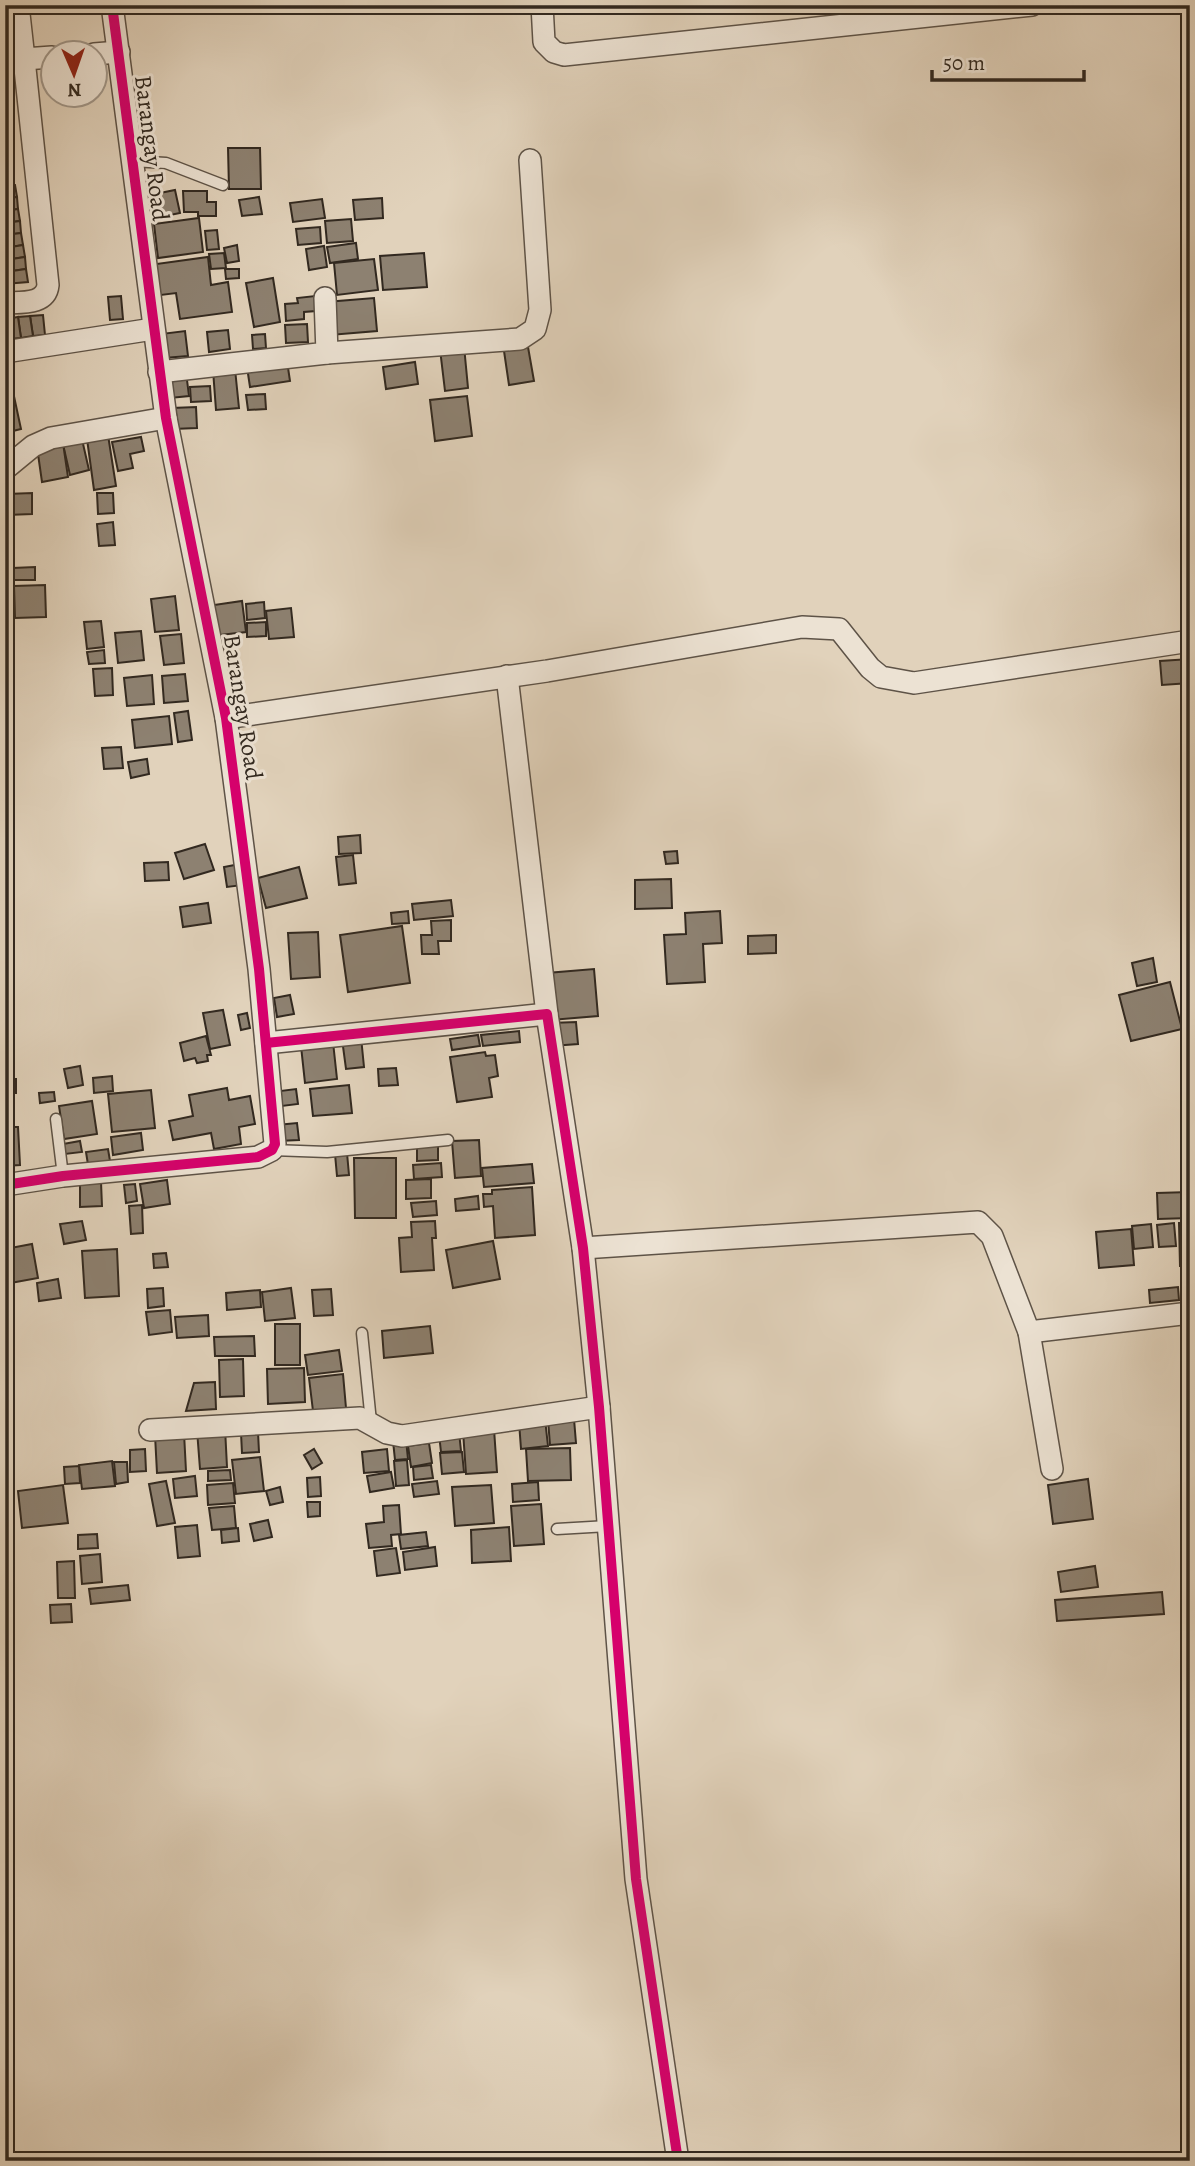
<svg xmlns="http://www.w3.org/2000/svg" width="1195" height="2166" font-family="Alegreya,serif">
<style>
.building{fill:#8d8171;stroke:#322920;stroke-width:2}
.lines{fill:none;stroke-linecap:round;stroke-linejoin:round}
.service-casing{stroke:#5e5347;stroke-width:13}
.minor-casing{stroke:#5e5347;stroke-width:24}
.service{stroke:#ece2d3;stroke-width:10}
.minor{stroke:#ece2d3;stroke-width:21}
.cycleway-casing{stroke:#ece2d3;stroke-width:15}
.cycleway{stroke:#d6006c;stroke-width:10}
.labels{text-anchor:middle;dominant-baseline:central;stroke-width:6;stroke-linejoin:round;paint-order:stroke}
.street-label{font-size:24px;fill:#322920;stroke:#ece2d3}
</style>
<rect width="100%" height="100%" fill="#e1d2bb"/>
<filter id="stains"><feTurbulence type="fractalNoise" baseFrequency=".00286" numOctaves="4"/><feColorMatrix values="0 0 0 0 .2 0 0 0 0 .09 0 0 0 0 .02 0 0 0 .5 -.17"/></filter>
<radialGradient id="worn" r=".72"><stop offset=".6" stop-color="#630" stop-opacity="0"/><stop offset="1" stop-color="#630" stop-opacity=".3"/></radialGradient>
<g class="building">
<path d="M228,148H260L261,189H229Z"/>
<path d="M15,185L17,197L5,199V186Z"/>
<path d="M175,190L180,213L145,220L140,197Z"/>
<path d="M183,191H207V202H216V216H198V212H184Z"/>
<path d="M17,197L18,209L5,211V199Z"/>
<path d="M259,197L262,214L242,216L239,200Z"/>
<path d="M382,198L383,218L355,220L353,200Z"/>
<path d="M322,199L325,218L293,222L290,203Z"/>
<path d="M18,209L20,221L5,223V211Z"/>
<path d="M199,218L203,252L158,258L154,224Z"/>
<path d="M351,219L353,241L327,243L325,221Z"/>
<path d="M20,221L21,233L5,235V223Z"/>
<path d="M320,227L321,243L298,245L296,229Z"/>
<path d="M217,230L219,249L207,250L205,231Z"/>
<path d="M21,233L23,245L5,248V235Z"/>
<path d="M356,243L358,259L330,263L327,247Z"/>
<path d="M23,245L25,257L5,260V248Z"/>
<path d="M237,245L239,261L227,263L224,248Z"/>
<path d="M324,246L327,267L309,270L306,249Z"/>
<path d="M224,253L226,268L211,269L209,254Z"/>
<path d="M424,253L427,287L383,290L380,256Z"/>
<path d="M25,257L26,269L5,272V260Z"/>
<path d="M208,257L211,285L228,282L232,312L180,319L176,293L153,296L149,265Z"/>
<path d="M374,259L378,290L337,295L334,263Z"/>
<path d="M26,269L28,282L5,284V272Z"/>
<path d="M225,269H239V278L226,279Z"/>
<path d="M273,278L280,322L254,327L246,283Z"/>
<path d="M121,296L123,319L110,320L108,297Z"/>
<path d="M315,296L316,311L304,312V319L286,321L285,304L298,303L297,298Z"/>
<path d="M374,298L377,331L330,335L326,302Z"/>
<path d="M43,315L45,335L33,336L30,316Z"/>
<path d="M30,316L33,336L21,338L18,317Z"/>
<path d="M18,317L21,338L9,339L6,319Z"/>
<path d="M307,324L308,342L286,343L285,325Z"/>
<path d="M228,330L230,349L209,352L207,332Z"/>
<path d="M185,331L188,356L164,358L161,334Z"/>
<path d="M265,334L266,348L253,349L252,335Z"/>
<path d="M464,346L468,388L445,391L440,349Z"/>
<path d="M528,347L534,381L509,385L504,351Z"/>
<path d="M287,361L290,381L250,387L247,367Z"/>
<path d="M415,362L418,384L386,389L383,367Z"/>
<path d="M235,369L239,408L216,410L213,370Z"/>
<path d="M186,372L189,396L170,398L167,374Z"/>
<path d="M210,386L211,401L191,402L190,387Z"/>
<path d="M12,387L21,429L5,433V389Z"/>
<path d="M265,394L266,409L248,410L246,395Z"/>
<path d="M467,396L472,436L435,441L430,400Z"/>
<path d="M196,407L197,428L173,429L172,408Z"/>
<path d="M81,435L89,470L70,475L62,440Z"/>
<path d="M108,435L116,486L94,490L87,439Z"/>
<path d="M141,437L144,451L130,454L133,468L118,471L112,442Z"/>
<path d="M63,443L68,477L42,482L37,447Z"/>
<path d="M32,493V514L7,515V494Z"/>
<path d="M97,493H113L114,513L98,514Z"/>
<path d="M113,522L115,545L99,546L97,524Z"/>
<path d="M35,567V580H13V568Z"/>
<path d="M45,585L46,617L15,618L14,586Z"/>
<path d="M175,596L179,630L155,632L151,599Z"/>
<path d="M242,601L246,632L211,636L207,606Z"/>
<path d="M264,602L265,618L247,620L246,604Z"/>
<path d="M291,608L294,637L269,639L266,611Z"/>
<path d="M101,621L104,647L87,649L84,622Z"/>
<path d="M266,622V636L247,637V623Z"/>
<path d="M141,631L144,660L118,663L115,633Z"/>
<path d="M181,634L184,663L164,665L160,636Z"/>
<path d="M104,650L105,663L89,664L87,652Z"/>
<path d="M1190,659V683L1162,685L1160,661Z"/>
<path d="M112,668L113,695L95,696L93,669Z"/>
<path d="M185,674L188,701L164,703L162,676Z"/>
<path d="M152,675L154,704L127,706L124,678Z"/>
<path d="M188,711L192,740L178,742L174,713Z"/>
<path d="M169,716L172,744L135,748L132,720Z"/>
<path d="M121,747L123,768L104,769L102,748Z"/>
<path d="M147,759L149,774L131,778L128,762Z"/>
<path d="M360,835L361,853L339,854L338,837Z"/>
<path d="M205,844L214,870L184,879L175,853Z"/>
<path d="M677,851L678,863L666,864L664,852Z"/>
<path d="M353,855L356,883L339,885L336,857Z"/>
<path d="M168,862L169,880L145,881L144,863Z"/>
<path d="M240,864L243,885L227,887L224,867Z"/>
<path d="M299,867L307,898L266,908L258,878Z"/>
<path d="M671,879L672,908L635,909V880Z"/>
<path d="M451,900L453,916L414,920L412,904Z"/>
<path d="M208,903L211,923L183,927L180,907Z"/>
<path d="M408,911L409,923L392,924L391,913Z"/>
<path d="M720,911L722,943L703,944L705,982L667,984L664,935L686,934L685,913Z"/>
<path d="M451,920V941H438L439,954H422L421,935H432L431,921Z"/>
<path d="M402,926L410,983L348,992L340,935Z"/>
<path d="M318,932L320,977L291,979L288,933Z"/>
<path d="M776,935V953L748,954V936Z"/>
<path d="M1153,958L1157,982L1137,986L1132,963Z"/>
<path d="M594,969L598,1016L551,1020L547,973Z"/>
<path d="M1170,982L1182,1029L1131,1041L1119,995Z"/>
<path d="M290,995L294,1014L277,1017L274,998Z"/>
<path d="M223,1010L230,1045L210,1049L203,1013Z"/>
<path d="M247,1013L250,1028L241,1030L238,1015Z"/>
<path d="M576,1022L578,1044L552,1046L551,1023Z"/>
<path d="M519,1031L520,1042L483,1046L481,1035Z"/>
<path d="M478,1035L480,1046L452,1050L450,1039Z"/>
<path d="M206,1036L211,1055H207L208,1061L197,1063L195,1058L184,1061L180,1043Z"/>
<path d="M361,1037L364,1067L346,1069L342,1039Z"/>
<path d="M333,1042L337,1079L305,1083L301,1046Z"/>
<path d="M485,1052L486,1056L495,1055L498,1076L489,1078L492,1097L457,1102L450,1057Z"/>
<path d="M80,1066L83,1085L68,1088L64,1069Z"/>
<path d="M396,1068L398,1085L379,1086L378,1069Z"/>
<path d="M112,1076L113,1091L94,1093L93,1078Z"/>
<rect x="5" y="1079" width="11" height="14"/>
<path d="M349,1085L352,1113L313,1116L310,1089Z"/>
<path d="M227,1088L229,1100L250,1096L255,1124L239,1127L241,1144L214,1149L211,1133L173,1140L169,1121L193,1116L189,1095Z"/>
<path d="M296,1089L298,1104L282,1106L280,1091Z"/>
<path d="M151,1090L155,1128L112,1132L108,1094Z"/>
<path d="M54,1092L55,1101L40,1103L39,1093Z"/>
<path d="M92,1101L97,1134L64,1139L59,1106Z"/>
<path d="M297,1123L299,1140L278,1141L277,1125Z"/>
<path d="M5,1127H18L20,1165L5,1166Z"/>
<path d="M141,1133L143,1150L113,1155L111,1137Z"/>
<path d="M479,1140L481,1176L455,1178L452,1141Z"/>
<path d="M80,1141L82,1152L65,1154L63,1144Z"/>
<path d="M417,1146H438V1160L417,1161Z"/>
<path d="M108,1149L111,1167L89,1171L86,1152Z"/>
<path d="M347,1153L349,1175L337,1176L335,1154Z"/>
<path d="M354,1158H396V1218H355Z"/>
<path d="M441,1163L442,1177L414,1179L413,1165Z"/>
<path d="M532,1164L534,1183L484,1187L482,1168Z"/>
<path d="M431,1179V1198L406,1199V1180Z"/>
<path d="M167,1180L170,1204L144,1208L140,1184Z"/>
<path d="M101,1182L102,1206L80,1207V1183Z"/>
<path d="M135,1184L137,1201L126,1203L124,1185Z"/>
<path d="M532,1187L535,1235L495,1238L493,1206L484,1207L483,1194H492V1190Z"/>
<path d="M1190,1192V1218L1158,1219L1157,1193Z"/>
<path d="M478,1196L479,1209L456,1211L455,1199Z"/>
<path d="M436,1201L437,1215L413,1217L411,1203Z"/>
<path d="M142,1205L143,1233L131,1234L129,1206Z"/>
<path d="M82,1221L86,1240L64,1244L60,1224Z"/>
<path d="M435,1221L436,1238H432L434,1270L401,1272L399,1238L412,1237L411,1222Z"/>
<path d="M1174,1223L1176,1246L1159,1247L1157,1225Z"/>
<path d="M1179,1223H1190V1266H1180Z"/>
<path d="M1151,1224L1153,1247L1134,1249L1132,1226Z"/>
<path d="M1131,1229L1134,1265L1099,1268L1096,1232Z"/>
<path d="M493,1241L500,1279L453,1288L446,1250Z"/>
<path d="M32,1244L38,1278L5,1284V1249Z"/>
<path d="M117,1249L119,1296L85,1298L82,1251Z"/>
<path d="M166,1253L168,1267L154,1268L153,1254Z"/>
<path d="M58,1279L61,1298L39,1301L37,1283Z"/>
<path d="M1178,1287L1179,1300L1150,1303L1149,1290Z"/>
<path d="M163,1288L164,1306L148,1308L147,1289Z"/>
<path d="M291,1288L295,1318L265,1321L262,1292Z"/>
<path d="M331,1289L333,1315L314,1316L312,1290Z"/>
<path d="M260,1290L261,1307L227,1310L226,1293Z"/>
<path d="M170,1310L172,1332L149,1335L146,1312Z"/>
<path d="M208,1315L209,1336L177,1338L175,1317Z"/>
<rect x="275" y="1324" width="25" height="41"/>
<path d="M430,1326L433,1353L384,1358L382,1331Z"/>
<path d="M254,1336L255,1356H215L214,1337Z"/>
<path d="M339,1350L342,1371L308,1375L305,1355Z"/>
<path d="M243,1359L244,1396L220,1397L219,1360Z"/>
<path d="M304,1368L305,1402L268,1404L267,1369Z"/>
<path d="M343,1374L346,1408L313,1411L309,1378Z"/>
<path d="M215,1382L216,1409L186,1411L194,1383Z"/>
<path d="M545,1419L548,1446L521,1449L519,1422Z"/>
<path d="M574,1419L576,1443L550,1445L548,1420Z"/>
<path d="M225,1428L227,1467L200,1469L197,1430Z"/>
<path d="M494,1429L497,1472L466,1474L463,1431Z"/>
<path d="M258,1432L259,1452L242,1453L241,1433Z"/>
<path d="M459,1432L461,1451L441,1452L439,1434Z"/>
<path d="M184,1433L186,1471L157,1473L155,1435Z"/>
<path d="M406,1440L408,1459L395,1460L393,1441Z"/>
<path d="M429,1443L432,1463L411,1467L408,1446Z"/>
<path d="M570,1448L571,1480L528,1481L526,1449Z"/>
<path d="M145,1449L146,1471L130,1472V1450Z"/>
<path d="M314,1449L322,1463L312,1469L304,1455Z"/>
<path d="M387,1449L389,1471L364,1473L362,1452Z"/>
<path d="M462,1452L464,1472L442,1474L440,1453Z"/>
<path d="M260,1457L264,1491L236,1494L232,1460Z"/>
<path d="M407,1460L409,1485L396,1486L394,1461Z"/>
<path d="M112,1461L115,1486L82,1489L79,1465Z"/>
<path d="M114,1462H127L128,1482L116,1484Z"/>
<path d="M431,1465L433,1478L414,1480L413,1467Z"/>
<path d="M79,1466L80,1483L65,1484L64,1467Z"/>
<path d="M230,1470L231,1480L208,1481V1471Z"/>
<path d="M391,1472L394,1488L370,1492L367,1476Z"/>
<path d="M195,1476L197,1496L175,1498L173,1479Z"/>
<path d="M320,1477L321,1496L308,1497L307,1478Z"/>
<path d="M1088,1479L1093,1519L1053,1524L1048,1485Z"/>
<path d="M166,1481L175,1523L157,1526L149,1484Z"/>
<path d="M437,1481L439,1494L414,1497L412,1484Z"/>
<path d="M538,1482L539,1500L513,1502L512,1484Z"/>
<path d="M233,1483L235,1503L208,1505L207,1485Z"/>
<path d="M63,1485L68,1523L22,1528L18,1491Z"/>
<path d="M491,1485L494,1523L455,1526L452,1487Z"/>
<path d="M280,1487L283,1502L270,1505L266,1491Z"/>
<path d="M307,1502H320V1516L308,1517Z"/>
<path d="M541,1504L544,1544L514,1546L511,1506Z"/>
<path d="M399,1505L401,1534L391,1535L392,1546L369,1548L366,1524L384,1522L383,1506Z"/>
<path d="M234,1506L236,1528L212,1530L209,1508Z"/>
<path d="M268,1520L272,1537L254,1541L250,1524Z"/>
<path d="M1190,1521V1542H1181V1522Z"/>
<path d="M197,1525L200,1556L178,1558L175,1527Z"/>
<path d="M509,1527L511,1561L472,1563L471,1530Z"/>
<path d="M238,1528L239,1541L222,1543L221,1530Z"/>
<path d="M426,1532L428,1546L401,1549L399,1535Z"/>
<path d="M97,1534L98,1548L78,1549V1535Z"/>
<path d="M435,1547L437,1566L405,1570L403,1552Z"/>
<path d="M396,1548L400,1573L377,1576L374,1551Z"/>
<path d="M100,1554L102,1582L82,1584L80,1556Z"/>
<path d="M74,1561L75,1598H58L57,1562Z"/>
<path d="M1095,1566L1098,1587L1061,1592L1058,1572Z"/>
<path d="M128,1585L130,1600L91,1604L89,1589Z"/>
<path d="M1162,1592L1164,1614L1057,1621L1055,1600Z"/>
<path d="M71,1604L72,1622L51,1623L50,1605Z"/>
</g>
<g class="lines">
<g class="service-casing">
<g id="service">
<path d="M132,161L166,163L223,185"/>
<path d="M56,1119L63,1176"/>
<path d="M272,1150L327,1152L448,1140"/>
<path d="M362,1333L371,1422"/>
<path d="M557,1529L608,1526"/>
</g>
</g>
<g class="minor-casing">
<g id="minor">
<path d="M18,5L24,59L52,57"/>
<path d="M542,5L544,42L554,52L564,55L1032,5"/>
<path d="M94,54L119,52"/>
<path d="M5,61L24,59L48,285C46,305 21,302 5,303"/>
<path d="M5,352L153,329"/>
<path d="M327,353L520,339L535,329L540,310L530,160"/>
<path d="M159,372L327,353L325,298"/>
<path d="M5,469L33,446L51,438L166,418"/>
<path d="M507,676L547,1014"/>
<path d="M226,718L547,671L802,627L839,629L870,668L881,677L914,683L1190,641"/>
<path d="M266,1043L547,1014L583,1248L599,1407L636,1879L678,2161"/>
<path d="M5,1185L63,1176L258,1157L272,1150L275,1144L259,969L226,718L166,418L112,5"/>
<path d="M583,1248L978,1222L992,1236L1029,1332L1052,1469"/>
<path d="M1029,1332L1190,1313"/>
<path d="M150,1430L360,1418L387,1433L402,1436L599,1407"/>
</g>
</g>
<use href="#service" class="service"/>
<use href="#minor" class="minor"/>
<g class="cycleway-casing">
<g id="cycleway">
<path d="M266,1043L547,1014L583,1248L599,1407L636,1879L678,2161"/>
<path d="M5,1185L63,1176L258,1157L272,1150L275,1144L259,969L226,718L166,418L112,5"/>
</g>
</g>
<use href="#cycleway" class="cycleway"/>
</g>
<g class="labels">
<g class="street-label">
<text transform="translate(152 148) rotate(83)">Barangay Road</text>
<text transform="translate(243 707) rotate(81)">Barangay Road</text>
</g>
</g>
<rect width="1195" height="2166" fill="none" stroke="#e1d2bb" stroke-width="28"/>
<rect x="7" y="7" width="1181" height="2152" fill="none" stroke="#322920" stroke-width="3.5"/>
<rect x="14" y="14" width="1167" height="2138" fill="none" stroke="#322920" stroke-width="2"/>
<g transform="translate(74 74) rotate(178)"><circle r="33" fill="#ece2d3" stroke="#a2988b" stroke-width="2"/>
<path d="M0-5L12 26L0 18L-12 26Z" fill="#8f2418"/>
<text y="-10" font-size="19" font-weight="bold" text-anchor="middle" fill="#322920">N</text>
</g>
<path d="M932 70v10h152v-10" fill="none" stroke="#322920" stroke-width="3.5"/>
<text x="943" y="70" font-size="21" fill="#322920" stroke="#ece2d3" stroke-width="5" paint-order="stroke">50 m</text>
<rect width="100%" height="100%" filter="url(#stains)"/>
<rect width="100%" height="100%" fill="url(#worn)"/>
</svg>
